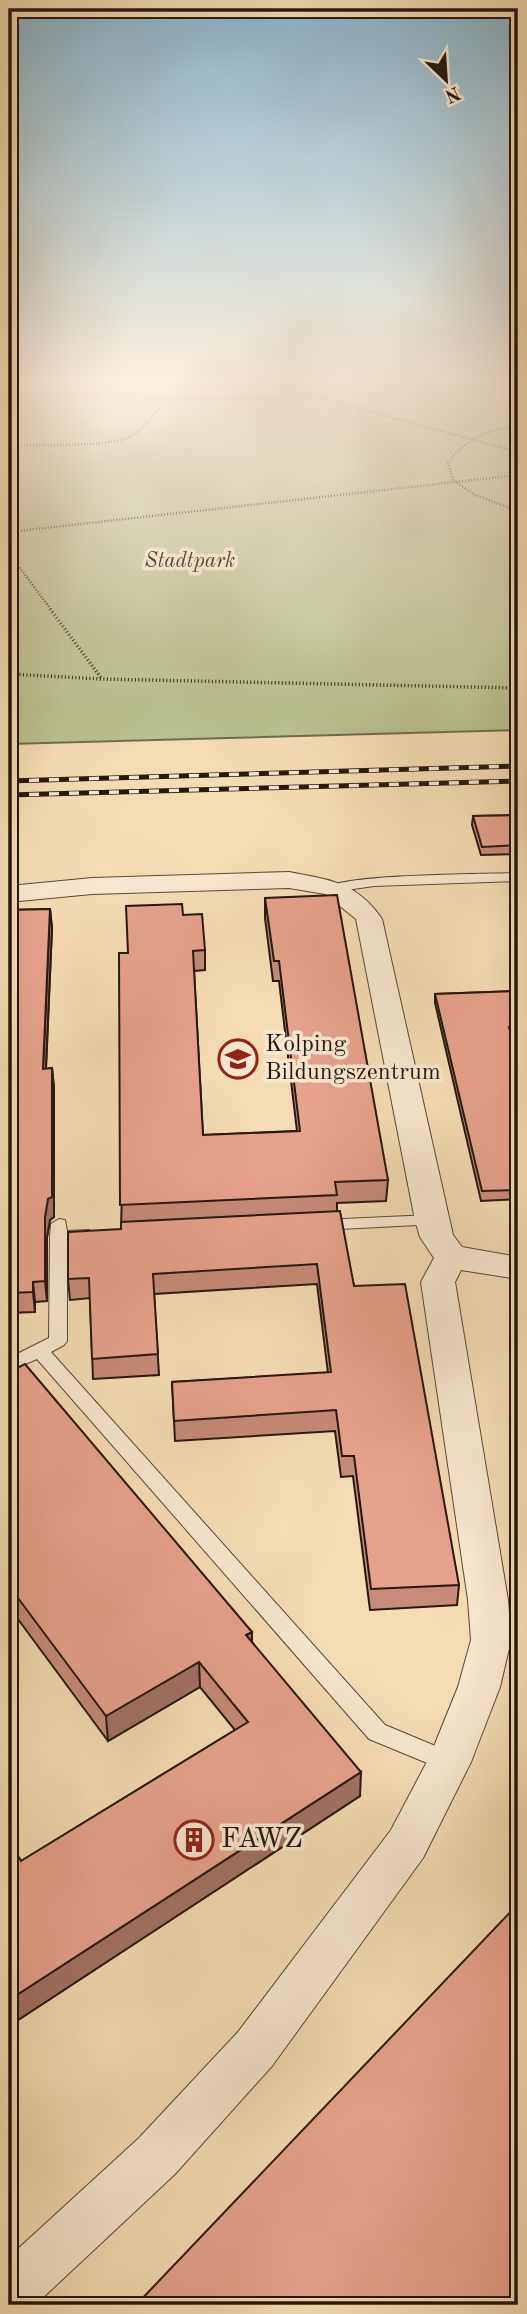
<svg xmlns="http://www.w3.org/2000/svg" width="527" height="2314" font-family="'Old Standard TT',serif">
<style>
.green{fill:#bac190;stroke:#706c50;stroke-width:2}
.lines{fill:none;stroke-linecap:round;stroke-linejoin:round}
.service-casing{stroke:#5a4838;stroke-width:2}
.minor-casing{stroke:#5a4838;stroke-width:2}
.path-far1{stroke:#26170f;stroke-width:2.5;stroke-dasharray:1 2;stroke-linecap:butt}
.path{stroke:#26170f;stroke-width:3.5;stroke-dasharray:1 2.5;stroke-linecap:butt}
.service{fill:#f9e8cf;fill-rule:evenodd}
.minor{fill:#f9e8cf;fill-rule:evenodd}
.rail-casing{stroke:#26170f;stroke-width:5}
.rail{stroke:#f9e8cf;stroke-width:3.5;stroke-dasharray:10;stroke-linecap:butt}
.wall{fill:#c78b79;stroke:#26170f;stroke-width:2}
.shaded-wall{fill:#a27163;stroke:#26170f;stroke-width:2}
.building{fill:#e7a28d;stroke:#26170f;stroke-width:2}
.labels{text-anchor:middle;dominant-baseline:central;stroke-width:7;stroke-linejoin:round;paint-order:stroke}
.far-park-label{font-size:21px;font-style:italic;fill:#524a36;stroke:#f9e8cf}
.poi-label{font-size:24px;fill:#26170f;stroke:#f9e8cf;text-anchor:start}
.near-poi-label{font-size:28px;fill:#26170f;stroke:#f9e8cf;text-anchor:start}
</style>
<rect width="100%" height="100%" fill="#f6dcb5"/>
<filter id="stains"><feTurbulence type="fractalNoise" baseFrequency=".00286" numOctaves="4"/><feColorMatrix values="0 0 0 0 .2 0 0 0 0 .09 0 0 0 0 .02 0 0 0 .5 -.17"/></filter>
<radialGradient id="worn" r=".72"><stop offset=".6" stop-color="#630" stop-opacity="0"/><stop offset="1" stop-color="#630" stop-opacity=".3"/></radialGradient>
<path class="green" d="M9,382H518V730L9,744Z"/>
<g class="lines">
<g class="service-casing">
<g id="service">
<path d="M518,873V881L374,886L333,892L326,888C344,874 487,874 518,873Z"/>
<path d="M431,1215L439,1220L437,1224L321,1230L313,1225L321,1220Z"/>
<path d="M59,1219L65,1220L67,1231L89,1230L97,1236L89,1242H67V1341L64,1345L51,1352L385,1725L457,1755L460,1762L457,1769L449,1772L369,1739L37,1359L9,1371V1358L49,1338L50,1237L51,1224Z"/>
</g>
</g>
<g class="minor-casing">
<path id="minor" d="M289,872C330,880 357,882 382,919L453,1235L462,1247L518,1257V1279L461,1270L455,1282L508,1600L511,1640L500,1687L471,1762L423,1858L272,2066L175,2174L35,2305H9V2257L139,2138L238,2032L391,1830L430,1756L458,1687L471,1640L468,1600L421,1282L434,1258L420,1237L415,1220L356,919L325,894L289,888L92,894L9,902V886L92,878Z"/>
</g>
<g class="path-far1">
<path d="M273,382L317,397L518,452"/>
<path d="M9,392L167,398L317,397"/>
<path d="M518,425C489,430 466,438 448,463L453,480L475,495L518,511"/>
<path d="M9,445C34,445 109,447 129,437C145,428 156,412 167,398"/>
<path d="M9,532L518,475"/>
<path d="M9,553L52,611"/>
</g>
<g class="path">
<path d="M50,609L102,679"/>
<path d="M9,674L102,679L518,688"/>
</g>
<use href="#service" class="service"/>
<use href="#minor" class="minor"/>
<g class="rail-casing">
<g id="rail">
<path d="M9,781L518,766"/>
<path d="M9,795L518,781"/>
</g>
</g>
<use href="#rail" class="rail"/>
</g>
<g class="wall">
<path d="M518,815V854L481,855L472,825L473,816Z"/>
<path d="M265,898L388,1180L386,1201L337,1203V1211L354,1286L459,1585L457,1605L370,1610L353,1476L341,1477L335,1431L175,1441L172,1382L328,1373L317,1284L154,1294L159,1375L93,1379L90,1298L70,1300L68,1279L121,1229L128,953L183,915L205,950V970L194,971L203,1135L297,1131L279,981H273L265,918Z"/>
<path d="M50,909L52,928L46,1069L52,1068L54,1088V1217L50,1220L47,1237V1301L35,1302V1312L9,1313V910Z"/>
<path d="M518,991V1035L511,1036L518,1061V1199L481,1201L435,1003V994Z"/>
<path d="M9,1372L252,1632V1642L360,1796L9,2026V1842L21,1861L235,1730L200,1687L108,1741L9,1607Z"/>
</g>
<g class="shaded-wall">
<path d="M50,909L52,928L45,1089L43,1069Z"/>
<path d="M52,1068L54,1088V1217L50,1220L47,1237V1301L45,1281V1217Z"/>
<path d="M33,1282L35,1302V1312L33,1292Z"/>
<path d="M252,1632V1656L246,1635Z"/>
<path d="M199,1662L200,1687L108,1741L106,1716Z"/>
<path d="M361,1772L360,1796L9,2026V2000Z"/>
</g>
<g class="building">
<path d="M518,815V845L482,847L473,816Z"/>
<path d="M337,895L388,1180L335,1182L337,1195L120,1205L119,953H128L126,906L182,904L183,915L202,914L205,950L193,951L203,1135L300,1131L279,961H274L265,898Z"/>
<path d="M50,909L43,1069L52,1068V1197L48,1199L45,1217V1281L33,1282V1292L9,1293V910Z"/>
<path d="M518,991V1026L509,1027L518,1061V1190L482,1191L435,994Z"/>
<path d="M340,1211L354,1286L405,1284L459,1585L371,1589L354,1456H342L336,1410L174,1421L172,1382L331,1372L317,1264L153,1274L158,1354L92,1359L89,1278L68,1279V1232L121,1229V1222Z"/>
<path d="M25,1364L252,1632L246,1635L361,1772L9,2000V1842L21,1861L248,1722L199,1662L106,1716L9,1586V1372Z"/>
<path d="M518,1904V2305H136Z"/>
</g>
<linearGradient id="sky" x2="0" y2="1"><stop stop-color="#8ab7d0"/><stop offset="0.54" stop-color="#fbefde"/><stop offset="1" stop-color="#fbefde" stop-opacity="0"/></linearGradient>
<rect width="527" height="706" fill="url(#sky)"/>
<defs>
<g id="school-ring" transform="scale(2.0125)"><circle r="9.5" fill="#f9e8cf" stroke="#8f2418" stroke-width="1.5"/><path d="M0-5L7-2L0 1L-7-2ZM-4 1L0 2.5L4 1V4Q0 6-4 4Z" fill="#8f2418"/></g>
<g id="building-ring" transform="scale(2.0125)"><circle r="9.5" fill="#f9e8cf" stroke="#8f2418" stroke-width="1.5"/><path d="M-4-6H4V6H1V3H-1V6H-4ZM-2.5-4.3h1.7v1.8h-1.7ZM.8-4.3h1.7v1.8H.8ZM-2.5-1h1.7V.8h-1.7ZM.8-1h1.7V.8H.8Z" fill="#8f2418"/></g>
</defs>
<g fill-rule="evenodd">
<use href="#school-ring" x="238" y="1059"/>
<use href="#building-ring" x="194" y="1840"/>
</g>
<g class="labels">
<g class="far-park-label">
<text x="190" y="561">Stadtpark</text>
</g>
<g class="poi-label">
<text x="265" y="1045">Kolping<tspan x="265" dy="28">Bildungszentrum</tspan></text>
</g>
<g class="near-poi-label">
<text x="221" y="1840">FAWZ</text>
</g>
</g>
<rect width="527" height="2314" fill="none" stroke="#f6dcb5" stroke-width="35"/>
<rect x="10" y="10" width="506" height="2293" fill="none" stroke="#26170f" stroke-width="3.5"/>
<rect x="18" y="18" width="492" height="2279" fill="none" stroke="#26170f" stroke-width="2"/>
<g transform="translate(446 80) rotate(155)" stroke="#f9e8cf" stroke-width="5" paint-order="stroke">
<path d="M0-5L12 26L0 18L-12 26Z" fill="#26170f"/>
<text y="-10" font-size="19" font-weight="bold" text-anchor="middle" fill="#26170f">N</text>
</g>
<rect width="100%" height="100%" filter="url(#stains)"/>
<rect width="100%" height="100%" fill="url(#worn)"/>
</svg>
